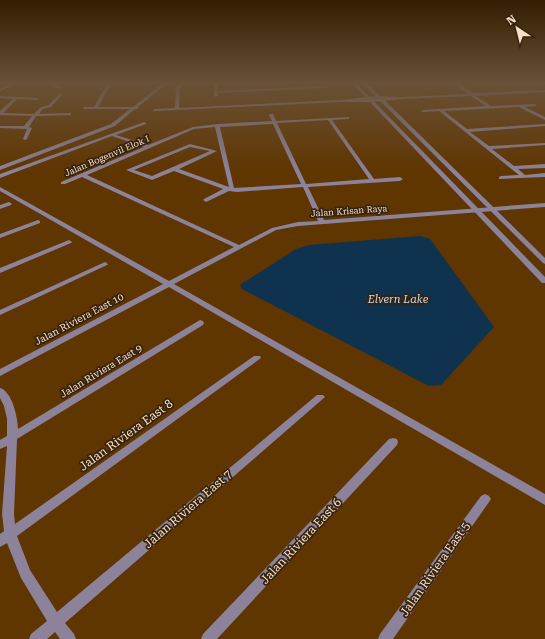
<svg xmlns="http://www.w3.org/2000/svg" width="545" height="639" font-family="'Roboto Serif',serif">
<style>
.water{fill:#0f334e}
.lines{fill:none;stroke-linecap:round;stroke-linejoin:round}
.minor{fill:#8c829a;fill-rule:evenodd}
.tertiary{fill:#8c829a;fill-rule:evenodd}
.secondary{fill:#b6a5cc;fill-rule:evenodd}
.labels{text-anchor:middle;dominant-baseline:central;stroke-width:3.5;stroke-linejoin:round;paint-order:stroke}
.far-street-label{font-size:9px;fill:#f8dec7;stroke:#36230f}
.street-label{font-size:10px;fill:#f8dec7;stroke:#36230f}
.water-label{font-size:11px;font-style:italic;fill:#c4dbf0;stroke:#36230f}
.near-street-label{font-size:12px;fill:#f8dec7;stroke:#36230f}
</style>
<rect width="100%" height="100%" fill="#5f3500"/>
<path class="water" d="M420,236L430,239L494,327L441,385L429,386L242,289L240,285L296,249L309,245Z"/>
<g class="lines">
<g class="minor">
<path d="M54,82H59L56,85L63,87L61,88L52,87Z"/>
<path d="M108,82H112L98,107H133L164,82H169L138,107V109H135L115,126L0,170V166L111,124L130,109H83L84,107H94Z"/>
<path d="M180,82H184L180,88L179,108L339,100L378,96L401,97L468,94L453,83L396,86L394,85L425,82H458L473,93L545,90V92L476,96L491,106L536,104L535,106L525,107L545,117V120L519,107L444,111L467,129L545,124V126L470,132L489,146L545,143V145L492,149L514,166L545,164V168L518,169L525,175L545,173V177L499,179V177L501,176L519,175L439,111L423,112L421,111L423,110L486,106L471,96L401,99L371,102H339L154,111L153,110L155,109L175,108L176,88ZM378,98H384L362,100Z"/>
<path d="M216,82H220L218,85V91L326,86L328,87L326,88L218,93V96L216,97L214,96V85Z"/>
<path d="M60,93L63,94L51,107L43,109L39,114L69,113H71V115L36,116L29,127L32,128L27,139L25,140L23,139L27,129L0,128V126H24L32,116L0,115V111L13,99L0,98V96L39,98L38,100L17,99L3,113L34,114L41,107L49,105Z"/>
<path d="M271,114H273L276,121L349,117V119H347L332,120L374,179L400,177L403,179L400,181L308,187L324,220L545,203V207L298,226L276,230L174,284L545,494V505L169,287L0,376V369L163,284L0,191V187L169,281L234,247L82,177L65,184H61V182L144,147L112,136L0,178V174L144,122L146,123V124L116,135L148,145L193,127L217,124L272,121L269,115ZM328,120L369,179L306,184L277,123ZM273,124L301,184L234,188L220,127ZM215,127L229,187L179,169L217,151L190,144L126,170L152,180L174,171L223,189L204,199L203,200L206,202L229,191L237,192L303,187L318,221L298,222L272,228L239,245L87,175L194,129ZM190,147L210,151L152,176L134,170Z"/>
<path d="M9,202L12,204L11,205L0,209V205Z"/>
<path d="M38,220L40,221V223L0,238V234Z"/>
<path d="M69,240L72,242L71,243L0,273V268Z"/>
<path d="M105,262L108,264L107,265L0,315V310Z"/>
<path d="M200,320L203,321L204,323L203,325L17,439L14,514L15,524L254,356H260L261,358L17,536L30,570L57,612L317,395H323L325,397L65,623L74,634L76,639H60L55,632L47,639H29L31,634L47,621L21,578L7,543L0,547V534L4,531L2,514L7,446L0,449V440L7,436V419L4,406L0,398V388C12,391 18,418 18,429Z"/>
<path d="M393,438L397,439L398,442L397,445L217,639H201L203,634L389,439Z"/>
<path d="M485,494L489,496L491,499L489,502L393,639H378L380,634L481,496Z"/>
</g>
<g class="tertiary">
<path d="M355,82L545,277V283H542L351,82Z"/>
<path d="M366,82L545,258V264L543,263L361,82Z"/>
</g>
<path class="secondary" d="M14,82H20L0,91V89Z"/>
</g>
<linearGradient id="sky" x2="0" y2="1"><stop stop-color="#341d00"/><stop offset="0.48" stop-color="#695137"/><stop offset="1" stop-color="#695137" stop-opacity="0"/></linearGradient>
<rect width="545" height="172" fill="url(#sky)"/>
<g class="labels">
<g class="far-street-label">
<text transform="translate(107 156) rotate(-23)">Jalan Bogenvil Elok I</text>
<text transform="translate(349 211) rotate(-4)">Jalan Krisan Raya</text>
</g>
<g class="street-label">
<text transform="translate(79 319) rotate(-28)">Jalan Riviera East 10</text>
<text transform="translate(101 371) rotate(-31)">Jalan Riviera East 9</text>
</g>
<g class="water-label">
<text x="398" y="299">Elvern Lake</text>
</g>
<g class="near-street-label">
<text transform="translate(126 435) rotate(-36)">Jalan Riviera East 8</text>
<text transform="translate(188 509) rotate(-41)">Jalan Riviera East 7</text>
<text transform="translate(301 541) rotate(-47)">Jalan Riviera East 6</text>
<text transform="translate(435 569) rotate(-55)">Jalan Riviera East 5</text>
</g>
</g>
<g transform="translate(517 28) rotate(325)" stroke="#36230f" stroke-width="3" paint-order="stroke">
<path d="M0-3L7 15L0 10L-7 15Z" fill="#f8dec7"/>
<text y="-6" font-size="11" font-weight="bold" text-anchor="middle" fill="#f8dec7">N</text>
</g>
</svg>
